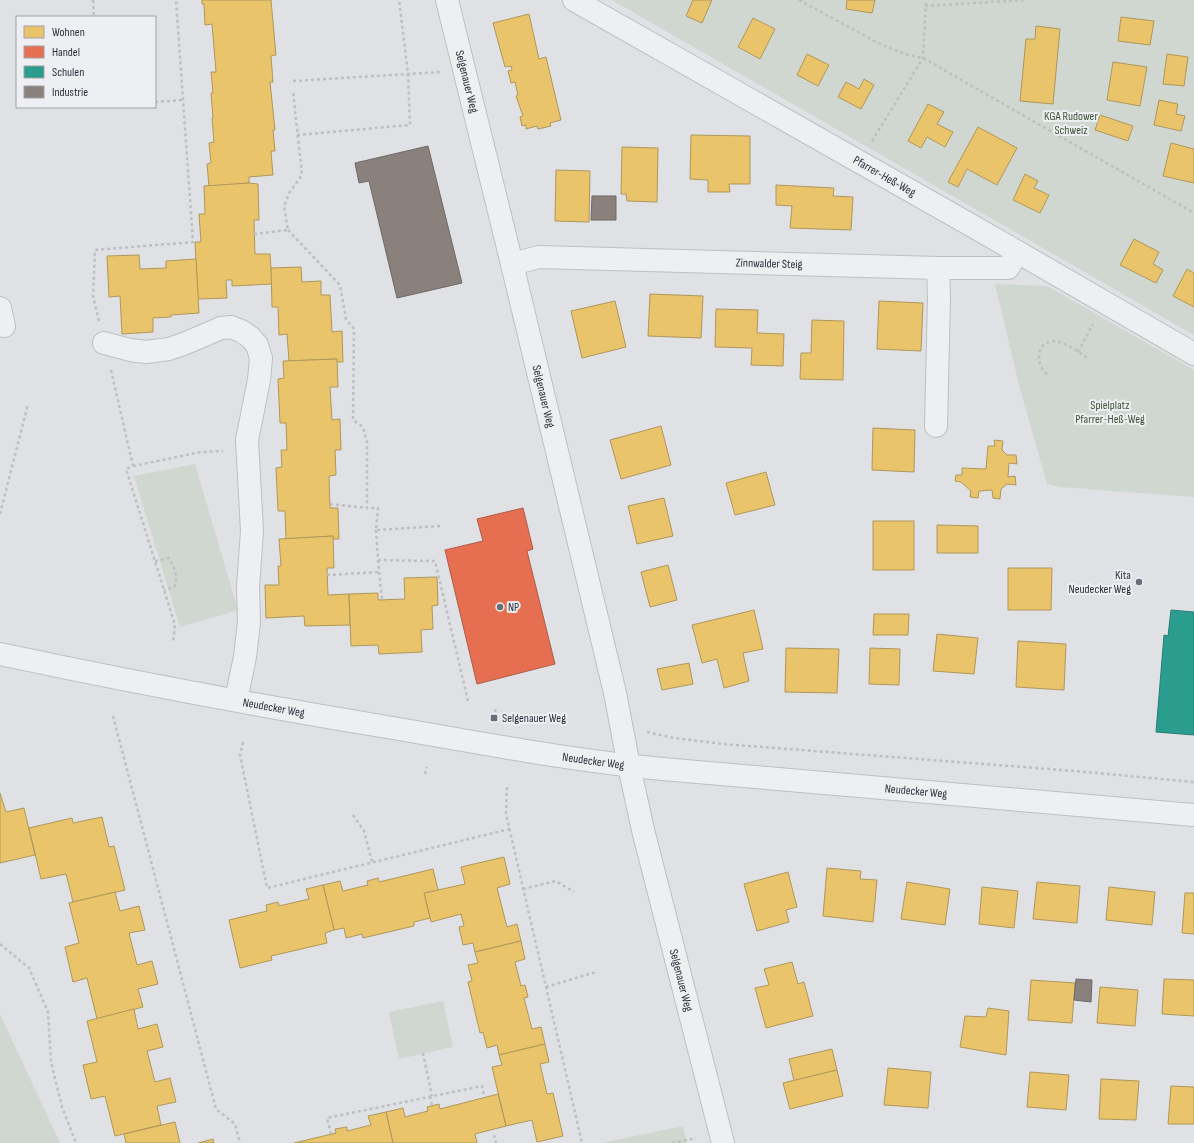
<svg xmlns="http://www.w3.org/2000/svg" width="1194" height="1143" font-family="'Sofia Sans Condensed',sans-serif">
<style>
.green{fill:#d0d7d0}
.homes{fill:#e9c46a;stroke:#af975c}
.shops{fill:#e76f51;stroke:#ae5c4a}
.schools{fill:#2a9d8f;stroke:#2a7c76}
.industry{fill:#8a817c;stroke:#6d6868}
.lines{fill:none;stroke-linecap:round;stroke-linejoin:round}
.minor-casing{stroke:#bdbfc2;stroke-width:24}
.path{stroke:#bdbfc2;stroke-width:2.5;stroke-dasharray:3 3;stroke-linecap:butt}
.minor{stroke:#eeeff1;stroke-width:22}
.poi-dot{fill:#696d76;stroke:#edeff3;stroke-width:1.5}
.labels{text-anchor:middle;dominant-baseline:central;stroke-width:4;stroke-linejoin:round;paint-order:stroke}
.street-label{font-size:12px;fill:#292f3a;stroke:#edeff3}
.park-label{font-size:12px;fill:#3c5438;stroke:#edeff3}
.poi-label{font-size:12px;fill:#292f3a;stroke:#edeff3;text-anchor:start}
</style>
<rect width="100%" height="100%" fill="#dfe1e4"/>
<g class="green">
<path d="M612,0H1194V335Z"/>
<path d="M995,284L1047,286L1194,370V497L1061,487L1047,484L1020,389Z"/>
<path d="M195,464L238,610L180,627L134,476Z"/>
<path d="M443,1001L453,1047L399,1059L389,1012Z"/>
<path d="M0,1014L60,1143H0Z"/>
<path d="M683,1126L687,1143H601Z"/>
</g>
<g class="homes">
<path d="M202,0H271L276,55L271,56L273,82H270L275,130H273L275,151H271L273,175L249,177V183L209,187L207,164L211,163L209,143L214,142L212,118H213L211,93H213L211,72H216L212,24L205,25L204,4H202Z"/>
<path d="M693,0H712L702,23L686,16Z"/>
<path d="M847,0H875L872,13L846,9Z"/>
<path d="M529,14L539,59L546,57L561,120L550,123L551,126L538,129L537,126L526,129V125L522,126L520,117L523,116L516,96L518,95L515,82L511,83L508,71L512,70L511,66L505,67L493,23Z"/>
<path d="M1121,17L1154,21L1150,45L1118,41Z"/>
<path d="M753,18L775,29L760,59L738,47Z"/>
<path d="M1036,26L1060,29L1053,104L1020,101L1026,39H1035Z"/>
<path d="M807,54L829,65L818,86L797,75Z"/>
<path d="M1167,54L1188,57L1184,86L1163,84Z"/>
<path d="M1113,62L1147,67L1140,106L1107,100Z"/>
<path d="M864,79L874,85L861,109L838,97L846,82L859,89Z"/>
<path d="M1159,100L1178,104L1176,114L1185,116L1181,131L1154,125Z"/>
<path d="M928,104L944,112L937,124L953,132L945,147L927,137L921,148L908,141Z"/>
<path d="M1100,115L1133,126L1128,141L1095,130Z"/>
<path d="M978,127L1017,148L997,185L967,169L958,187L948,182Z"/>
<path d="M691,135L750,136V184H729L730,192H708V180L690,179Z"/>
<path d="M1171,143L1194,149V183L1163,176Z"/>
<path d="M622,147L658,148L657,202L627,201L626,194H621Z"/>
<path d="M556,170L590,171L589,222L555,221Z"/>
<path d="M1025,174L1038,181L1034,188L1049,195L1040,213L1013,200Z"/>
<path d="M249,183L258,184L259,220H254L255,254H270L272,284L232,286V280H226L227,298L198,299L195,242H201L199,214H205L204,186Z"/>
<path d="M776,185L834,188L833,196L853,197L851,230L790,228L792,206L776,205Z"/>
<path d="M1134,239L1159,252L1153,264L1163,270L1156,283L1120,265Z"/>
<path d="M139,255L140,269L166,268V261L196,259L199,313L171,315V317L153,318V332L122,334L120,296L109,297L107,256Z"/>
<path d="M301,267L302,282L321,281V295H330L332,332L342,331L343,362H337V359L289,361L287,334L279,335L278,307H272L271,268Z"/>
<path d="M1187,269L1194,273V307L1173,296Z"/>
<path d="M650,294L703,296L701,338L648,336Z"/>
<path d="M615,301L626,347L582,358L571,311Z"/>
<path d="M879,301L923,303L921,351L877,349Z"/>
<path d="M716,309L758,310L757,333L784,334L783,366L751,365L752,348L715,347Z"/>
<path d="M812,320L844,321L843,380L800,379L801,353H811Z"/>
<path d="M337,359L338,387H330L332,420L340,419L341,450H335L336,475L329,476L330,508H338L339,539H333V536L286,539L285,511H278L276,468L282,467L281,450H287L286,423H280L278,379L284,378L283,361Z"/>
<path d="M661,426L671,465L621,479L610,440Z"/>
<path d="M873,428L915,430L914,472L872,470Z"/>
<path d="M994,440L1003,441L1002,450L1007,455H1016L1017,464L1009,463L1008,477L1015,476L1016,485L1007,484L1001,489L1000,499L993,498L992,490L979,491L978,498L970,497L971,491L961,482L955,481L956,475H962V468L986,469L988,446H995Z"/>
<path d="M766,472L775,505L735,515L726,483Z"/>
<path d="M664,498L673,536L637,544L628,506Z"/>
<rect x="873" y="521" width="41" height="49"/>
<path d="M937,525L978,526V553H937Z"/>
<path d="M333,536L334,568H327L328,595L349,594L350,625L305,626L304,616L266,618L265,585H279L278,566H281L279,539Z"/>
<path d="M668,565L677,600L650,607L641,572Z"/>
<path d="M1008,568H1052L1051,610H1008Z"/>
<path d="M437,577L438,605L432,606L433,629L421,630L422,652L379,654L378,645L351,646L349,594L378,593V600L405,599L404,578Z"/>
<path d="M754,610L763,649L743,653L749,681L724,688L717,659L702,663L692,625Z"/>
<path d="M874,614H909L908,635H873Z"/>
<path d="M937,634L978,638L974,674L933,671Z"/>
<path d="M1018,641L1066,644L1064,690L1016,687Z"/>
<path d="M786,648L839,649L837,693L785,692Z"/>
<path d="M870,648L900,649L899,685L869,684Z"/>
<path d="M689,663L693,684L662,690L657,669Z"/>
<path d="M0,793L6,812L24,808L35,855L0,863Z"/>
<path d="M102,817L109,847L114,846L125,890L73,902L66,874L41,879L29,828L72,818L73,823Z"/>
<path d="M504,857L510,884L497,888L507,927L517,924L521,941L475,952L473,943L463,945L459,927L464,926L461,914L431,922L424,893L465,884L461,867Z"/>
<path d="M827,868L861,871L860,879L877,880L873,922L823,916Z"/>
<path d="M433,869L438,890L424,893L430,918L414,922V926L363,938L362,934L346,938L344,928L334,930L323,885L340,881L343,891L368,885L367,881L378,878L379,882Z"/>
<path d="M788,872L797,907L786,910L789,922L757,931L744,884Z"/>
<path d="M907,882L950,889L945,925L901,919Z"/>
<path d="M1037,882L1080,886L1077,923L1033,919Z"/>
<path d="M323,885L334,930L325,933L327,943L271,956L272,960L240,968L229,920L267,911L266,905L278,902L279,906L309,899L306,889Z"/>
<path d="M982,887L1018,891L1014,928L979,924Z"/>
<path d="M1109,887L1155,892L1152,925L1106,920Z"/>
<path d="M115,892L120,911L139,906L145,930L129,933L137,965L152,961L158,984L138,989L143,1007L97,1019L87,978L73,982L65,947L79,943L69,903Z"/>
<path d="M1185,893H1194V934L1182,933Z"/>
<path d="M521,941L525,959L515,962L521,986L525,985L528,997L524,998L532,1029L541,1027L545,1044L499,1055L497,1045L487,1048L483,1032L480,1033L468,982L472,981L468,965L478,963L475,952Z"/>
<path d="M792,962L798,984L804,982L813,1016L766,1028L755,988L769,985L764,969Z"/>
<path d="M1164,979L1194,980V1016L1162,1014Z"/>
<path d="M1031,980L1075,983L1072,1023L1028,1020Z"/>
<path d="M1100,987L1138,990L1135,1026L1097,1023Z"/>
<path d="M988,1008L1009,1011L1006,1055L960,1047L965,1016L986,1017Z"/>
<path d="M134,1009L138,1029L157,1024L163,1047L147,1051L155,1082L170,1078L176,1102L157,1106L161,1125L115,1136L105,1096L91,1099L83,1065L97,1062L87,1021Z"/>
<path d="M545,1044L549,1062L540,1064L547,1094L553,1093L563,1136L537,1142L532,1120L506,1126L492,1067L502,1065L499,1055Z"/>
<path d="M832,1049L837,1070L794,1081L789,1059Z"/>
<path d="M888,1068L931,1072L928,1108L884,1105Z"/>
<path d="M837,1070L843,1096L790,1109L783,1083Z"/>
<path d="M1030,1072L1069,1075L1066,1110L1027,1107Z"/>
<path d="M1101,1079L1139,1081L1136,1120L1099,1119Z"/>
<path d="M1171,1086L1194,1087V1124H1168Z"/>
<path d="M498,1094L506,1126L475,1134L477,1143H393L386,1112L403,1108L405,1117L428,1111L427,1107L439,1104L440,1109Z"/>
<path d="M386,1112L393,1143H294L336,1133L335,1129L347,1127V1131L371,1125L368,1116Z"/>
<path d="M175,1122L180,1143H126L124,1134Z"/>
<path d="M213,1139L214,1143H198Z"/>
</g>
<path class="shops" d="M523,508L533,549L527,551L555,664L477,684L445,550L483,541L477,519Z"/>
<path class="schools" d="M1171,610L1194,612V735L1156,732L1164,635L1168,636Z"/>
<g class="industry">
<path d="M428,146L462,283L397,298L369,181L359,183L355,163Z"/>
<path d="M592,196H616V220H591Z"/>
<path d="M1076,979L1092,980L1091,1002L1074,1000Z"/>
</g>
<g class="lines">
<g class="minor-casing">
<g id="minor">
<path id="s1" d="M447,0L512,264L615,693L629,766L643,830L723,1143"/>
<path id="s2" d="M574,0L976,228L1194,354"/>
<path id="s3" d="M512,264L539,257L938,268H1008L1018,252"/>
<path d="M0,308L4,326"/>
<path d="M104,343L130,350L146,352L169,349L186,343L221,328L231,327L241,331L250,337L257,345L261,358L259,380L247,440L252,531L248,587L249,622L245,657L236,700"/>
<path d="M936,426L939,297L938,268"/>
<path id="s4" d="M0,654C132,682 265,707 399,729C490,745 582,762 674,770L1194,815"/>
</g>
</g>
<g class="path">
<path d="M93,0L94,17"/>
<path d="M799,0L880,44L905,54L923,58L1194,213"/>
<path d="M925,6L1025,0"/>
<path d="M293,81L441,72"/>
<path d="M155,102L183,100"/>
<path d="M297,135L410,125L408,74L399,0"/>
<path d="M872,141L923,58L926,0"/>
<path d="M288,230L340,285L346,319L354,329L353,420L363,427L367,442V508H378L376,530L441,526"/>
<path d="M254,234L288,230L284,207L289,193L302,175L293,91"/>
<path d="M99,321L93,296L95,250L193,242L176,0"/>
<path d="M1078,352L1093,324"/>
<path d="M111,370L133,466L126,469L175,625L173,643"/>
<path d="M1047,374C1035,364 1036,343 1053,341C1063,340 1081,354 1089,359"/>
<path d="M133,466L201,452L223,451"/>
<path d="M330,504L367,508"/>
<path d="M0,514L28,404"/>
<path d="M376,530L378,560L435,561L468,701"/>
<path d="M378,560L382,600"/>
<path d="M155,561L169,558C174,567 178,576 175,586L168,589L164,590"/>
<path d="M327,575L379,572"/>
<path d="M113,716L216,1109L235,1124L240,1143"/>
<path d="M494,718L496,707"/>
<path d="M647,732L674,738L723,744L1075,771L1194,782"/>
<path d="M243,742L240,755L267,888L510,829"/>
<path d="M425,774L427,767"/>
<path d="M507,787L506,814L582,1143"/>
<path d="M353,815L364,831L372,862"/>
<path d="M523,889L556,881L574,892"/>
<path d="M0,944L29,968L48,1012L51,1062L62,1107L76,1143"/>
<path d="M546,987L596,972"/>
<path d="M423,1053L432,1096"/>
<path d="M430,1096L432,1106"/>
<path d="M331,1134L327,1118L482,1086L484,1095"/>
<path d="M494,1135L496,1143"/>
<path d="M672,1143L696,1138"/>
</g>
<use href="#minor" class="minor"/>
</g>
<g class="poi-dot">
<circle cx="1139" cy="582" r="4"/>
<circle cx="500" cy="607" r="4"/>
<rect x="490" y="714" width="8" height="8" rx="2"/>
</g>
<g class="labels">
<g class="street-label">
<text stroke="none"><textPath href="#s1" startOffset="84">Selgenauer Weg</textPath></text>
<text stroke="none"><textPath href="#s2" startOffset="357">Pfarrer-Heß-Weg</textPath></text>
<text stroke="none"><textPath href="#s3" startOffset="258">Zinnwalder Steig</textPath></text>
<text stroke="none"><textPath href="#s1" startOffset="408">Selgenauer Weg</textPath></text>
<text stroke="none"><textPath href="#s4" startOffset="279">Neudecker Weg</textPath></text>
<text stroke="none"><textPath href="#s4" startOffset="603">Neudecker Weg</textPath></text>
<text stroke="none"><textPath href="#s4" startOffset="927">Neudecker Weg</textPath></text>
<text stroke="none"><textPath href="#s1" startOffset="1008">Selgenauer Weg</textPath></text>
</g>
<g class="park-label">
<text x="1071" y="116">KGA Rudower<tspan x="1071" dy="14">Schweiz</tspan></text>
<text x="1110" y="405">Spielplatz<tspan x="1110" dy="14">Pfarrer-Heß-Weg</tspan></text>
</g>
<g class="poi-label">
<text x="1131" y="575" text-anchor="end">Kita<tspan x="1131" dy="14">Neudecker Weg</tspan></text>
<text x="508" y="607">NP</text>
<text x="502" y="718">Selgenauer Weg</text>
</g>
</g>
<rect x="16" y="16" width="140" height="92" fill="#edeff3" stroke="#9fa2a9"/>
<rect x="24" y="26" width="20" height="12" fill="#e9c46a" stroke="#9fa2a9"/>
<text x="52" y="36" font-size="12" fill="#292f3a">Wohnen</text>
<rect x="24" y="46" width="20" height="12" fill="#e76f51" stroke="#9fa2a9"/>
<text x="52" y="56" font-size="12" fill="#292f3a">Handel</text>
<rect x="24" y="66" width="20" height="12" fill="#2a9d8f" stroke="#9fa2a9"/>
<text x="52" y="76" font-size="12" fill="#292f3a">Schulen</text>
<rect x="24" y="86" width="20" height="12" fill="#8a817c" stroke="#9fa2a9"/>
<text x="52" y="96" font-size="12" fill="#292f3a">Industrie</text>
</svg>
